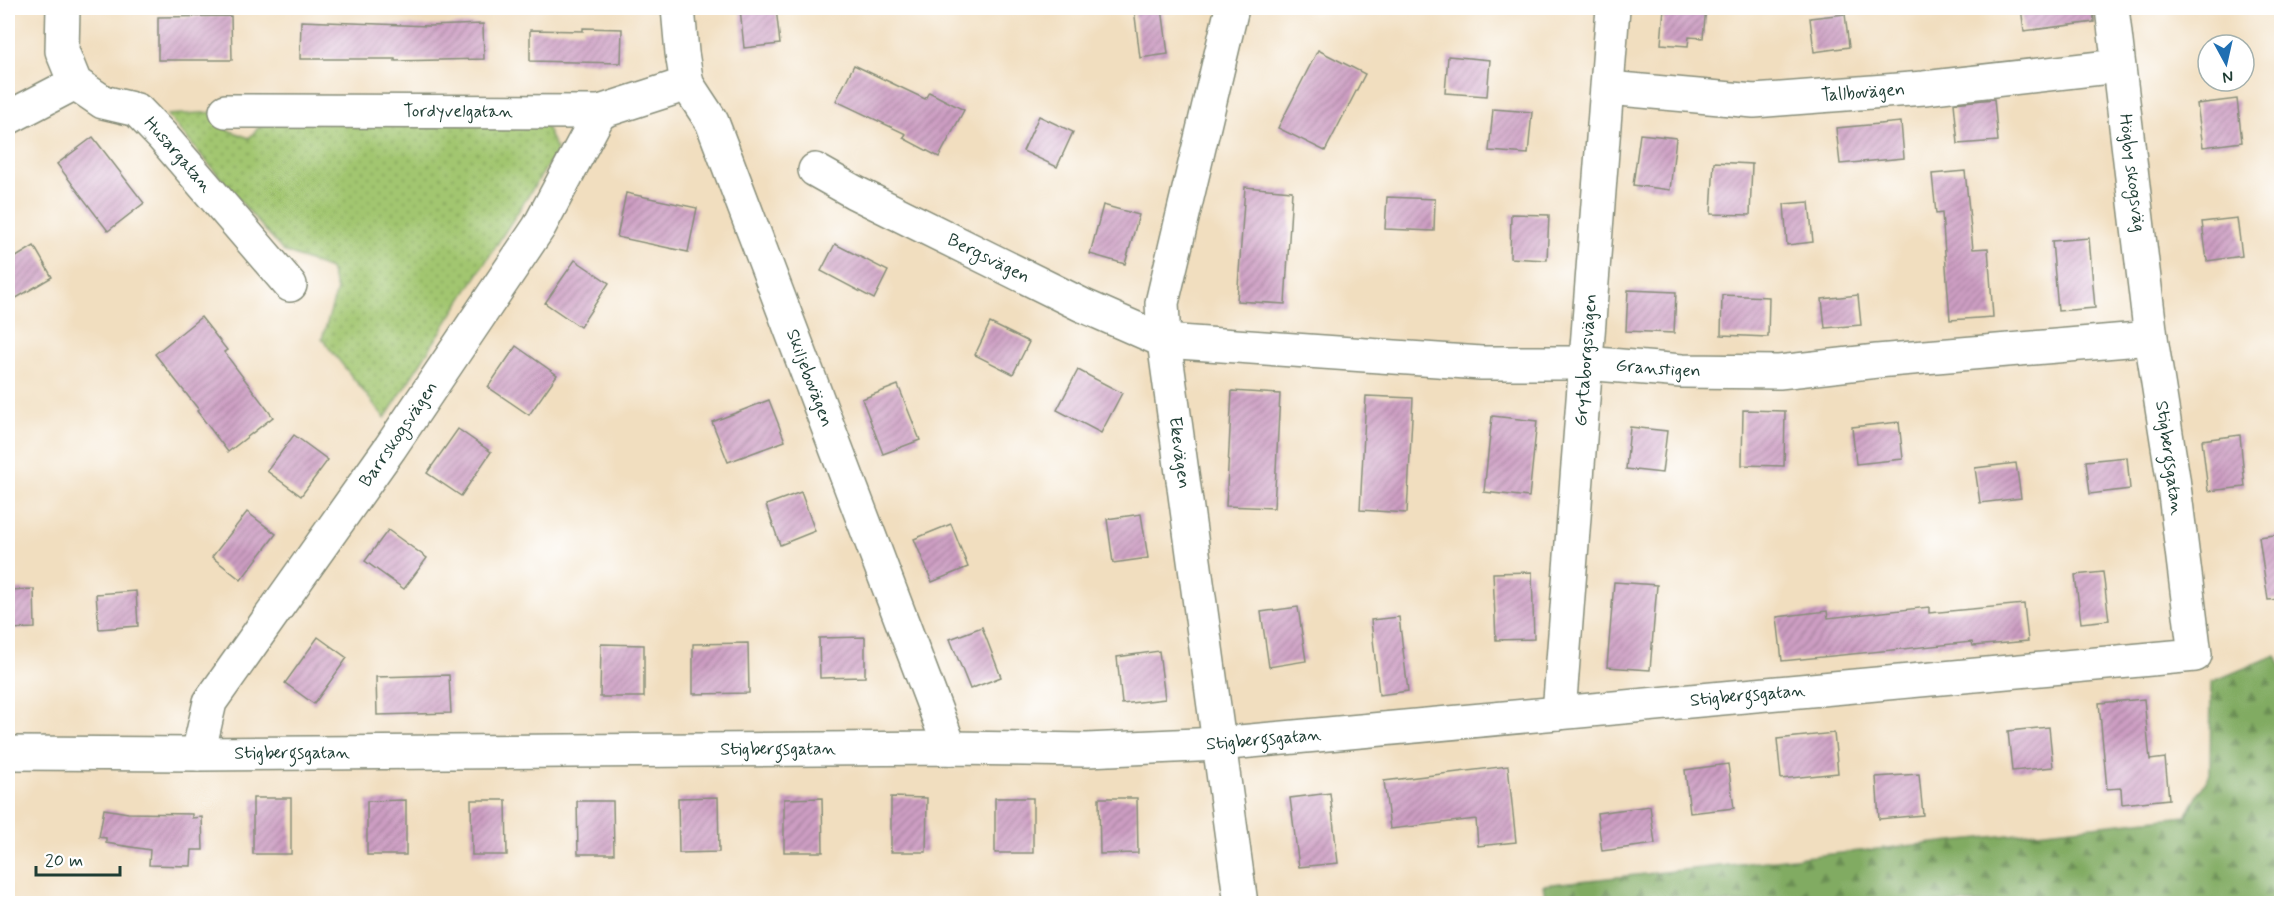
<svg xmlns="http://www.w3.org/2000/svg" width="2289" height="911" font-family="Mynerve,sans-serif">
<style>
.forest{fill:url(#forest-firs);stroke:#50744b;stroke-width:1.5}
.park{fill:url(#park-dots);stroke:#608252;stroke-width:1.5}
.building{fill:url(#building-hatch)}
.lines{fill:none;stroke-linecap:round;stroke-linejoin:round}
.street-casing{stroke:#888e7a;stroke-width:36}
.street{stroke:#fff;stroke-width:33}
.labels{text-anchor:middle;dominant-baseline:central;stroke-width:5;stroke-linejoin:round;paint-order:stroke}
.street-label{font-size:18px;fill:#1f3d34;stroke:#fff}
</style>
<defs>
<pattern id="forest-firs" width="22" height="20" patternUnits="userSpaceOnUse" patternTransform="scale(1.5)"><rect width="22" height="20" fill="#81ab62"/><path d="M5 1l3.5 6h-7zM16 11l3.5 6h-7z" fill="#698c52"/></pattern>
<pattern id="park-dots" width="8" height="8" patternUnits="userSpaceOnUse" patternTransform="scale(1.5)"><rect width="8" height="8" fill="#a2c670"/><path d="M2 2h.1M6 6h.1" fill="none" stroke="#83a25d" stroke-width="1.8" stroke-linecap="round"/></pattern>
<pattern id="building-hatch" width="6" height="6" patternUnits="userSpaceOnUse" patternTransform="scale(1.5)"><rect width="6" height="6" fill="#cd9ec3"/><path d="M-1 1l2-2M0 6l6-6M5 7l2-2" fill="none" stroke="#a6829f"/></pattern>
</defs>
<rect width="100%" height="100%" fill="#fff"/>
<filter id="ink" filterUnits="userSpaceOnUse"><feTurbulence type="fractalNoise" baseFrequency=".0167" numOctaves="2"/><feDisplacementMap in="SourceGraphic" scale="12" xChannelSelector="R" yChannelSelector="G"/><feConvolveMatrix kernelMatrix="1 2 1 2 8 2 1 2 1" color-interpolation-filters="sRGB"/></filter>
<filter id="wash" filterUnits="userSpaceOnUse"><feTurbulence type="fractalNoise" baseFrequency=".008" numOctaves="4" result="noise"/><feDisplacementMap in="SourceGraphic" scale="24" xChannelSelector="R" yChannelSelector="G"/><feGaussianBlur stdDeviation="1.35" result="paint"/><feColorMatrix in="noise" values="0 0 0 0 0 0 0 0 0 0 0 0 0 0 0 0 0 1.4 0 .05"/><feComposite in="paint" operator="in"/></filter>
<g filter="url(#wash)">
<rect width="100%" height="100%" fill="#f1debf"/>
<path class="forest" d="M2276,655L2282,668L2281,903H1546L1543,885L2186,816L2210,774L2211,682Z"/>
<path class="park" d="M218,112L220,127L249,138L270,115L545,124L557,151L385,418L322,339L337,290L330,269L283,251L167,115Z"/>
<g id="blocks">
<g class="building">
<path d="M740,8H776L780,44L744,48Z"/>
<path d="M1134,8H1162L1168,54L1140,58Z"/>
<path d="M1664,8H1706L1703,38L1689,37L1688,46L1661,44Z"/>
<path d="M2021,8H2093L2094,22L2024,31Z"/>
<path d="M1845,14L1849,47L1814,52L1810,18Z"/>
<path d="M231,16L232,60H158V17Z"/>
<path d="M301,21L429,26L483,24L484,59L395,61V59H300Z"/>
<path d="M583,28L622,29L621,63L530,61V30L583,31Z"/>
<path d="M1318,50L1365,74L1325,151L1278,128Z"/>
<path d="M1448,56L1490,60L1487,96L1445,93Z"/>
<path d="M854,65L925,99L929,92L964,110L939,157L903,138L906,134L836,101Z"/>
<path d="M1994,99L1998,141L1958,144L1954,103Z"/>
<path d="M2237,99L2242,142L2203,147L2197,104Z"/>
<path d="M1493,109L1532,112L1528,154L1489,151Z"/>
<path d="M1039,116L1073,132L1057,167L1023,151Z"/>
<path d="M1901,122L1904,158L1840,164L1836,128Z"/>
<path d="M1640,134L1676,138L1670,190L1633,185Z"/>
<path d="M93,137L144,203L108,231L57,164Z"/>
<path d="M1714,162L1752,164L1750,215L1711,214Z"/>
<path d="M1965,171L1973,249L1988,248L1993,317L1950,320L1942,213L1936,214L1932,174Z"/>
<path d="M1245,187L1292,191L1285,304L1237,301Z"/>
<path d="M626,193L697,208L688,252L617,237Z"/>
<path d="M1387,197L1435,199L1434,231L1385,229Z"/>
<path d="M1809,202L1813,242L1787,245L1784,204Z"/>
<path d="M1103,205L1139,215L1125,264L1090,254Z"/>
<path d="M1511,214L1549,215L1547,260L1510,258Z"/>
<path d="M2237,218L2242,256L2207,261L2202,222Z"/>
<path d="M2089,238L2095,308L2058,311L2052,241Z"/>
<path d="M835,244L888,271L874,299L821,271Z"/>
<path d="M34,246L52,277L8,303V262Z"/>
<path d="M575,260L609,283L580,327L545,303Z"/>
<path d="M1628,290L1676,292L1674,333L1626,331Z"/>
<path d="M1722,295L1769,297L1768,337L1721,335Z"/>
<path d="M1858,295L1861,325L1825,328L1822,299Z"/>
<path d="M201,317L227,350L224,352L273,417L228,452L197,411L199,410L155,354Z"/>
<path d="M990,323L1029,342L1013,374L975,355Z"/>
<path d="M516,346L557,375L529,415L488,387Z"/>
<path d="M1078,370L1122,393L1101,433L1057,410Z"/>
<path d="M898,385L920,440L883,454L862,399Z"/>
<path d="M1232,391L1280,394L1274,508L1226,506Z"/>
<path d="M1366,396L1413,398L1407,513L1360,510Z"/>
<path d="M769,400L785,441L728,462L712,422Z"/>
<path d="M1743,410L1785,411L1784,466L1742,465Z"/>
<path d="M1492,416L1537,421L1529,497L1484,492Z"/>
<path d="M1899,422L1903,459L1856,464L1852,427Z"/>
<path d="M1630,427L1667,431L1662,473L1626,469Z"/>
<path d="M458,429L491,452L461,496L427,473Z"/>
<path d="M294,435L328,460L301,496L267,471Z"/>
<path d="M2240,435L2245,487L2208,491L2202,440Z"/>
<path d="M2127,457L2130,489L2090,494L2086,461Z"/>
<path d="M2016,463L2021,498L1980,503L1975,468Z"/>
<path d="M801,492L815,531L780,545L766,505Z"/>
<path d="M247,512L276,534L241,580L212,557Z"/>
<path d="M1141,514L1148,558L1113,563L1107,519Z"/>
<path d="M951,524L968,567L932,582L914,539Z"/>
<path d="M388,530L427,558L404,589L365,561Z"/>
<path d="M2282,534V599L2268,600L2259,537Z"/>
<path d="M1532,572L1534,639L1496,640L1493,573Z"/>
<path d="M2103,572L2109,620L2081,623L2075,575Z"/>
<path d="M1614,582L1657,585L1650,670L1607,667Z"/>
<path d="M34,589L35,628L8,629V590Z"/>
<path d="M136,591L138,626L99,629L96,594Z"/>
<path d="M2024,604L2028,641L1973,646L1972,642L1782,661L1777,617L1827,611L1828,618L1929,607V613Z"/>
<path d="M1298,607L1306,661L1269,667L1261,612Z"/>
<path d="M1399,617L1408,691L1379,695L1371,620Z"/>
<path d="M982,627L1001,677L970,689L950,639Z"/>
<path d="M318,637L347,658L314,704L285,683Z"/>
<path d="M865,637V677L820,678L819,638Z"/>
<path d="M748,643L749,693L693,694V644Z"/>
<path d="M601,644L644,645V697H600Z"/>
<path d="M1159,651L1165,699L1122,704L1117,657Z"/>
<path d="M449,675L451,713L377,715L376,677Z"/>
<path d="M2144,699L2150,760L2165,758L2169,799L2122,804L2121,788L2107,789L2099,703Z"/>
<path d="M2049,727L2053,767L2012,771L2008,731Z"/>
<path d="M1834,733L1838,773L1781,779L1777,739Z"/>
<path d="M1728,764L1734,808L1690,813L1685,770Z"/>
<path d="M1508,766L1516,842L1478,846L1476,819L1390,829L1384,781Z"/>
<path d="M1919,774L1923,815L1879,819L1876,777Z"/>
<path d="M1330,793L1338,863L1299,867L1290,798Z"/>
<path d="M718,797L719,852L679,853L678,798Z"/>
<path d="M891,797L927,798L926,852H891Z"/>
<rect x="253" y="798" width="38" height="56"/>
<path d="M822,798L823,852H784V799Z"/>
<rect x="995" y="798" width="38" height="55"/>
<path d="M1099,798H1137L1138,853L1100,854Z"/>
<path d="M406,800V855H367V801Z"/>
<path d="M471,800H506L507,855H472Z"/>
<path d="M577,801H613L614,854H578Z"/>
<path d="M1650,806L1655,844L1602,851L1597,813Z"/>
<path d="M104,809L128,813L192,814V818L202,817L203,850H192L191,866L149,865L150,850L106,843V838L99,837Z"/>
</g>
</g>
</g>
<g filter="url(#ink)">
<use href="#blocks" fill-opacity="0" stroke="#888e7a" stroke-width="1.5"/>
<g class="lines">
<g class="street-casing">
<g id="street">
<path id="s1" d="M63,8L62,51L75,83L103,102L137,110L162,136L290,285"/>
<path id="s2" d="M678,8L682,53L687,84L712,122L950,748"/>
<path id="s3" d="M1232,8L1162,303L1164,341L1241,904"/>
<path id="s4" d="M1608,88L1754,101L1924,88L2118,66"/>
<path id="s5" d="M226,111L600,112L687,84"/>
<path d="M8,118L75,83"/>
<path id="s6" d="M815,170L854,192L1082,305L1164,341L1481,363H1584L1682,371L1779,372L1877,361L2151,338"/>
<path id="s7" d="M1559,713L1613,8"/>
<path id="s8" d="M8,753L198,754L950,748L1087,750L1218,744L2195,655L2173,478L2151,338L2112,8"/>
<path id="s9" d="M198,754L210,702L390,448L539,227L600,112"/>
</g>
</g>
<use href="#street" class="street"/>
</g>
</g>
<g class="labels">
<g class="street-label">
<text stroke="none"><textPath href="#s4" startOffset="256">Tallbovägen</textPath></text>
<text stroke="none"><textPath href="#s5" startOffset="232">Tordyvelgatan</textPath></text>
<text stroke="none"><textPath href="#s1" startOffset="207">Husargatan</textPath></text>
<text transform="translate(2132 173) rotate(83)">Högby skogsväg</text>
<text stroke="none"><textPath href="#s6" startOffset="195">Bergsvägen</textPath></text>
<text stroke="none"><textPath href="#s7" startOffset="354">Grytaborgsvägen</textPath></text>
<text stroke="none"><textPath href="#s6" startOffset="884">Granstigen</textPath></text>
<text stroke="none"><textPath href="#s2" startOffset="396">Skiljebovägen</textPath></text>
<text stroke="none"><textPath href="#s9" startOffset="381">Barrskogsvägen</textPath></text>
<text stroke="none"><textPath href="#s3" startOffset="454">Ekevägen</textPath></text>
<text transform="translate(2169 458) rotate(82)">Stigbergsgatan</text>
<text stroke="none"><textPath href="#s8" startOffset="1742">Stigbergsgatan</textPath></text>
<text stroke="none"><textPath href="#s8" startOffset="1256">Stigbergsgatan</textPath></text>
<text stroke="none"><textPath href="#s8" startOffset="770">Stigbergsgatan</textPath></text>
<text stroke="none"><textPath href="#s8" startOffset="284">Stigbergsgatan</textPath></text>
</g>
</g>
<rect width="2289" height="911" fill="none" stroke="#fff" stroke-width="30"/>
<g transform="translate(2226 63) rotate(172)"><circle r="28" fill="#ffffff" stroke="#a5b1ae" stroke-width="1.5"/>
<path d="M0-4.5L10 22L0 15L-10 22Z" fill="#1f6fb2"/>
<text y="-9" font-size="16" font-weight="bold" text-anchor="middle" fill="#1f3d34">N</text>
</g>
<path d="M36 866v9h84v-9" fill="none" stroke="#1f3d34" stroke-width="3"/>
<text x="45" y="866" font-size="18" fill="#1f3d34" stroke="#ffffff" stroke-width="4.5" paint-order="stroke">20 m</text>
</svg>
